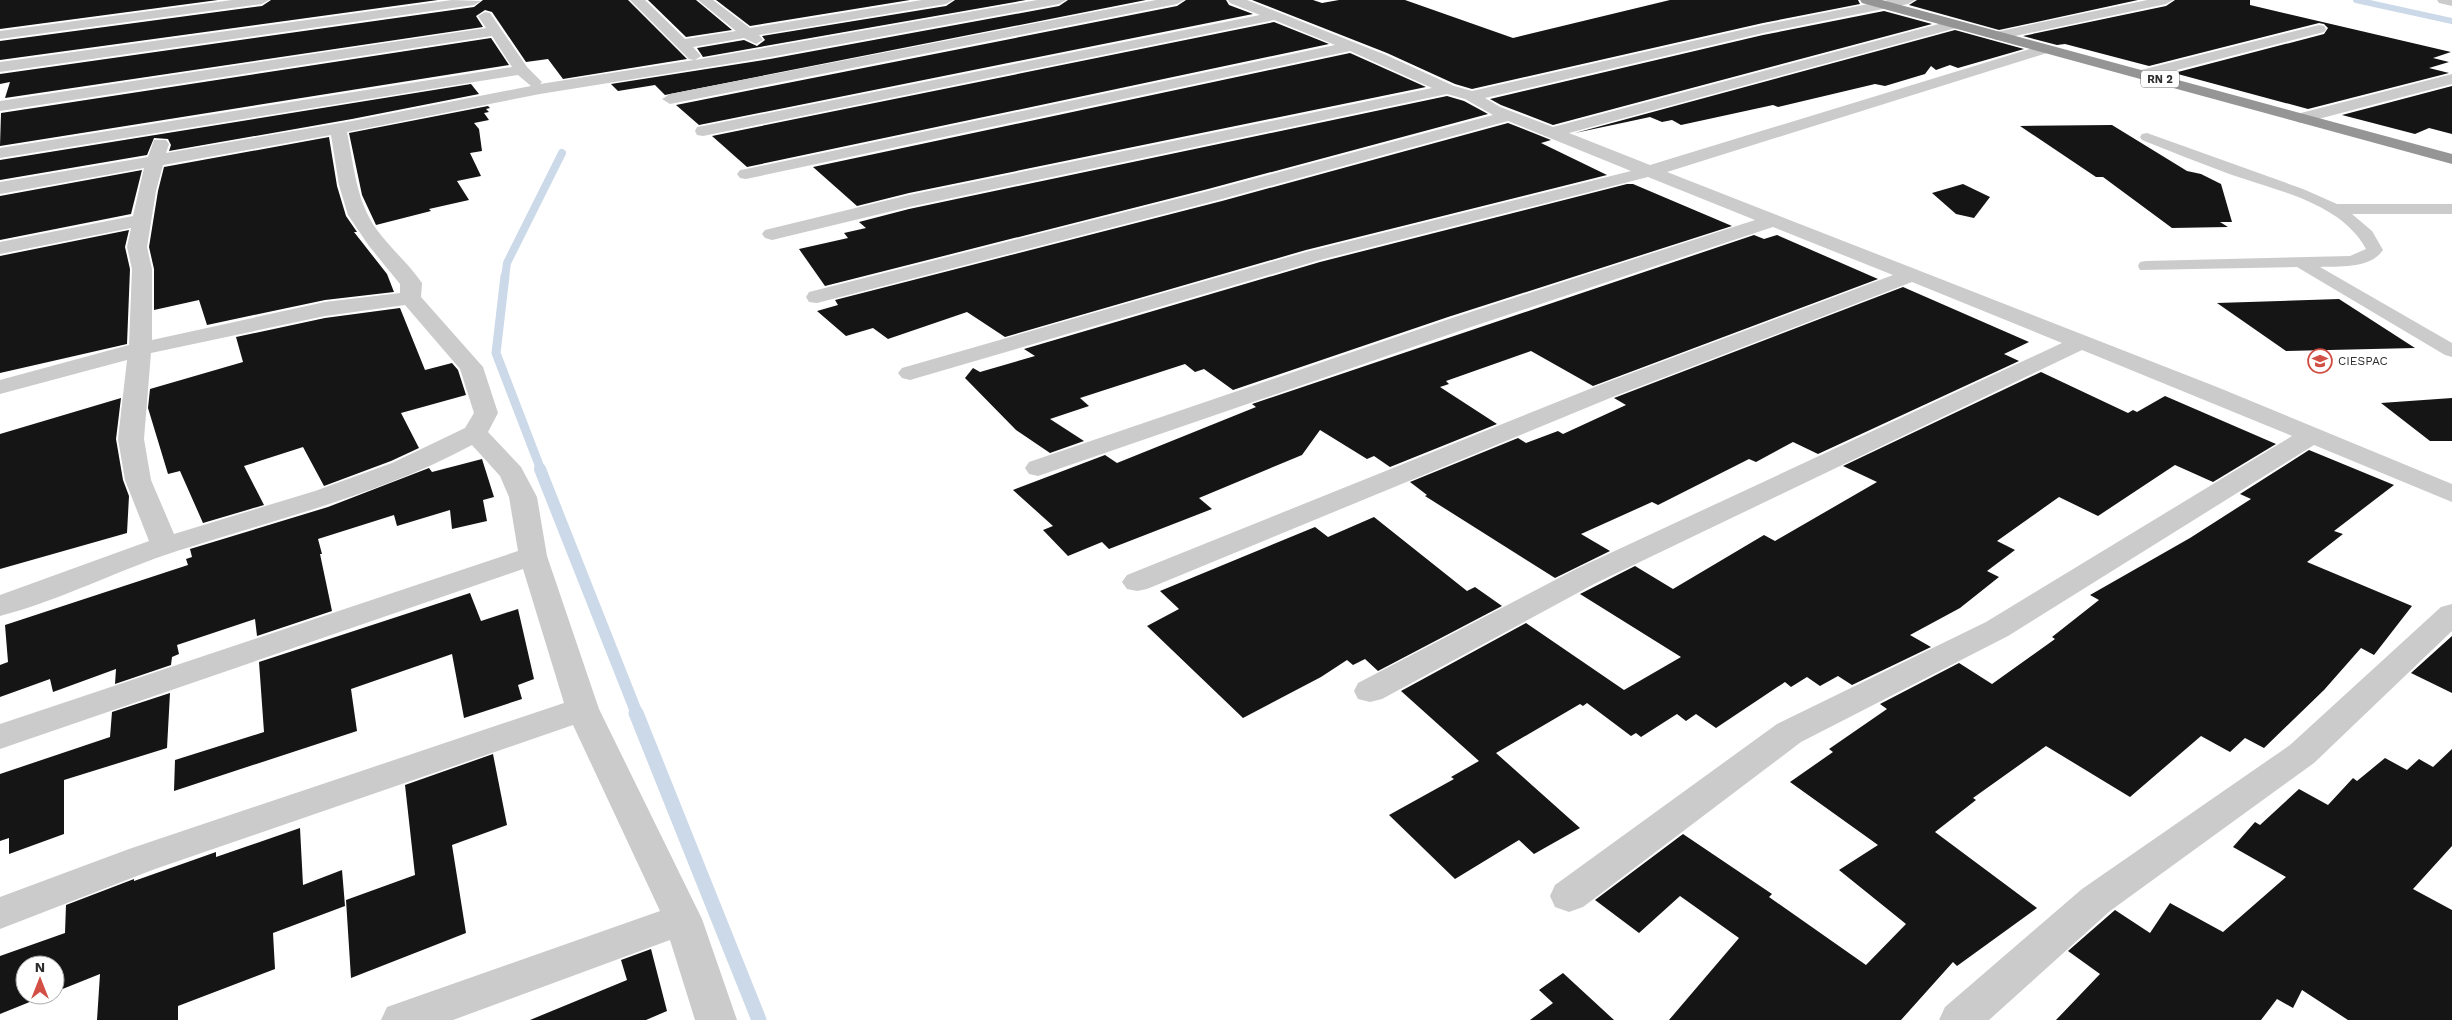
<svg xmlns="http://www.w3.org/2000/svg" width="2452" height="1020" font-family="'Work Sans',sans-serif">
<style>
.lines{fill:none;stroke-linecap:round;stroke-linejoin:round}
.stream-far4{stroke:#ccd9e8;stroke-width:6}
.stream-far3{stroke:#ccd9e8;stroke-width:8}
.stream-far2{stroke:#ccd9e8;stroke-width:9}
.stream-far1{stroke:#ccd9e8;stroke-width:12}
.stream{stroke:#ccd9e8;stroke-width:15}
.building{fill:#151515}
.lane{fill:#cbcbcb;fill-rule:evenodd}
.street{fill:#cbcbcb;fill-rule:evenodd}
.highway{fill:#959595;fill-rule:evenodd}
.labels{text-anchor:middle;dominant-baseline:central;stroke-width:5;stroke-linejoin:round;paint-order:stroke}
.shield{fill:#fff;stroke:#6d6d6d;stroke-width:1}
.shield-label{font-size:11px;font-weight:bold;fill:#2e2e2e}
.poi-label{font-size:12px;fill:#2e2e2e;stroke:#fff;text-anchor:start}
</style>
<rect width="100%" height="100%" fill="#fff"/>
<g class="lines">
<path class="stream-far4" d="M2356,0L2452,21"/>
<path class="stream-far3" d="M505,277L507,263L562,153"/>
<path class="stream-far2" d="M505,276L496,353L541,470"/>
<path class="stream-far1" d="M540,469L637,714"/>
<path class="stream" d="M636,713L759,1020"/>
</g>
<g class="building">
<path d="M0,0H218L0,29Z"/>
<path d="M271,0H438L0,60V41L262,6Z"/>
<path d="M483,0H628L687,59L563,79L548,59L526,62L492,12L485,10L476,16L483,27L5,98L10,82L0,84V74L474,7Z"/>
<path d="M648,0H696L732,30L686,37Z"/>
<path d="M716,0H910L750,26Z"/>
<path d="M955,0H1026L703,57L697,48L744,40L757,46L765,40L762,36L946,6Z"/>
<path d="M1068,0H1146L665,95L655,85L618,91L611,84L770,59L1059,6Z"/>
<path d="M1186,0H1226L1229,5L1253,14L699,125L676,105L1177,6Z"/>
<path d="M1252,0H1313L1322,3L1339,0H1405L1513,38L1670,0H1858L1860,4L1763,23L1472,89L1455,84L1387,53Z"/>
<path d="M1917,0H2138L1999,30L1909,5Z"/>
<path d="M2175,0H2250V5L2451,52L2433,58L2449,62L2429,68L2449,73L2308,109L2174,73L2324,34L2328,28L2324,24L2319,23L2149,66L2065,44L2057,45L2023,36L2166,6Z"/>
<path d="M1884,11L1932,24L1553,125L1501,105L1490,99L1763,35Z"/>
<path d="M1274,22L1329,44L747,167L712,136Z"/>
<path d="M1955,30L2024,49L1958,68L1950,65L1936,70L1931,66L1925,74L1885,86L1875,84L1778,107L1773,105L1681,125L1672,120L1662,122L1650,117L1575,133Z"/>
<path d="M491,38L509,65L0,146L1,113Z"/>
<path d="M1350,53L1426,87L909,193L857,206L813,167Z"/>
<path d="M471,84L479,94L352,119L169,151L171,145L168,139L154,138L147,155L0,180V160Z"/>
<path d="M2452,86V134L2429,128L2415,134L2342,115Z"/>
<path d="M1447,96L1464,101L1488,114L1208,189L825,286L799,249L848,238L844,233L866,228L859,222L909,209Z"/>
<path d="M488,106L490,108L486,109L489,112L484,113L489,120L474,123L479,129L482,151L470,153L481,176L457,181L469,200L429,209L431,211L376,225L362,195L349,133Z"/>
<path d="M1508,123L1551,140L1541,143L1607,175L1306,250L1005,337L967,312L888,339L873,328L846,336L817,311L838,305L835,300L1222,201Z"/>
<path d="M2112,125L2187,171L2201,174L2221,184L2232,222H2220L2228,227L2172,228L2103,177H2096L2020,126Z"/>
<path d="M329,137L337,186L346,216L357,232H354L387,274L394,292L325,300L207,325L199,300L154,310V269L149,247L158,191L164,167Z"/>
<path d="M142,170L131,214L0,240V196Z"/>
<path d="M1627,184H1633L1732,226L1448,317L1233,390L1204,369L1195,372L1185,364L1080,398L1089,406L1050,419L1084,441L1050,453L1016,430L965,378L973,368L980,372L1035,356L1024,349L1320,262Z"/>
<path d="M1963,184L1990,197L1974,218L1956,214L1932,193Z"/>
<path d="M129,230L125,247L130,269L127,344L0,373V256Z"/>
<path d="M1754,235L1764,239L1777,235L1878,279L1593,386L1531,351L1446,381L1449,384L1440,387L1497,424L1390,467L1374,456L1367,459L1320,430L1302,455L1199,498L1212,509L1109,549L1102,542L1068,556L1043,530L1053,526L1013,490L1105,455L1117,463L1256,407L1252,404Z"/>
<path d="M1903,287L2029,342L2004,354L2019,361L1818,454L1793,442L1756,462L1749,459L1658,505L1652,502L1581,534L1610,551L1555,578L1425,496L1427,495L1410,482L1518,438L1526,443L1558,431L1563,434L1626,405L1614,398Z"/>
<path d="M2339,299L2415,348L2286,351L2217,303Z"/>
<path d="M400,308L425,370L452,363L458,370L466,395L401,413L419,448L391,461L324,486L303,447L244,466L264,505L203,523L180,471L168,474L148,408L150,389L243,362L236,337L325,318Z"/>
<path d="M2041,372L2128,413L2133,410L2137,412L2165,396L2276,444L2213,482L2175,465L2098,516L2059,497L1997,541L2015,550L1987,571L1999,577L1960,608L1910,635L1931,647L1852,685L1838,676L1820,686L1807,677L1791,687L1785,682L1716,728L1696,714L1686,721L1677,714L1641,737L1636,733L1631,736L1587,703L1583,706L1580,704L1496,753L1580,828L1534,854L1519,840L1455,879L1389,815L1454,779L1451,777L1479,761L1401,691L1526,623L1624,690L1681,657L1580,594L1635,566L1673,589L1764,535L1775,541L1877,482L1843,466Z"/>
<path d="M121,398L116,439L123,480L129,496L127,533L0,569V434Z"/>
<path d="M2452,398V441H2430L2381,403Z"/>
<path d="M2309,450L2394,485L2334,531L2343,534L2307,562L2412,606L2374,655L2361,648L2324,690L2264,748L2245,738L2230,752L2201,736L2130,797L2046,746L1973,798L1976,800L1935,832L2037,908L1957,966L1953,962L1901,1020H1669L1739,938L1680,896L1639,933L1595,900L1683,834L1772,894L1769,897L1866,965L1906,924L1839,870L1878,845L1790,782L1833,752L1829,749L1887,709L1880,704L1959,663L1992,684L2055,639L2052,637L2099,600L2090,595L2190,538L2251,499L2240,494Z"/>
<path d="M482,459L494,497L483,500L487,521L452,529L450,510L397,526L394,515L318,539L322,554H320L332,611L257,636L255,619L177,645L179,654L172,657L171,665L115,684L116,669L53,692L50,679L0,697V665L8,662L5,625L188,565L186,559L192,557L190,549L328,507L429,468L432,472Z"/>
<path d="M1374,517L1467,591L1475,587L1502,606L1378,671L1365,659L1353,665L1347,660L1321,677L1243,718L1147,626L1179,609L1160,591L1315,527L1328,537Z"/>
<path d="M470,593L481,621L518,609L534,679L518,685L522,699L464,718L452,654L351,689L357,731L174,791L175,760L264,732L259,662Z"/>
<path d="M2452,636V693L2411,673Z"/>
<path d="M170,693L167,748L64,780V834L9,854V838L0,841V774L110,737L112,712Z"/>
<path d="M2452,749V846L2413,889L2452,910V1020H2348L2302,990L2293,1008L2277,999L2261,1020H2056L2100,974L2068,951L2115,910L2150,933L2170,903L2223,932L2286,877L2233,847L2255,822L2260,825L2299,789L2328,805L2353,778L2357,781L2385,758L2407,770L2419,759L2433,767Z"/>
<path d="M493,754L507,825L452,845L466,933L351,978L346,900L415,875L405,785Z"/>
<path d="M300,828L303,885L342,870L345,906L273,933L275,969L178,1006V1020H97L100,974L55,992V965H25V995H47L0,1014V956L65,933L66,905L134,879V881L216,852V857Z"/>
<path d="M651,949L667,1011L646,1020H530L627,980L621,960Z"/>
<path d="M1563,973L1614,1020H1530L1553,1003L1539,990Z"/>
</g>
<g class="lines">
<path class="lane" d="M2147,133L2303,189L2337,204H2452V214H2352L2372,231L2383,250C2370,269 2341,266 2320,267L2452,343V357L2445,355L2297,267L2140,270L2138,266L2140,262L2146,261L2350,256L2366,249C2340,201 2272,190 2224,172C2197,162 2170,151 2142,140L2140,137L2142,134Z"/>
<g class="street">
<path d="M232,0H269L262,4L0,39V31Z"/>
<path d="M452,0L481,1L474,5L0,72V62Z"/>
<path d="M630,0H645L685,39L736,31L698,0H713L750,28L922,0H953L946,4L759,35L763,40L756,44L744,38L693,47L701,56L695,60L1037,0H1066L1059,4L770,57L540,94L347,132C354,166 356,201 377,230C391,249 409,264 422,283L421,297L483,367L498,413L488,432L521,467L537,497L547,556L599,709L702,919L737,1020H695L670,940L453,1020H381L387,1007L660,911L573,725L155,869L0,929V897L129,849L564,703L523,569L0,749V724L518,551L509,497L500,476L472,445C379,495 277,519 177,551C118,570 61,600 0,616V595L149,541L125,480L118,439L127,360L0,394V380L129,345L132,269L127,247L131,228L0,254V242L133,216L144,168L0,194V182L148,157L154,140H166L169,144L166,153L352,121L531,86L518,75L0,158V148L512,67L492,36L0,111V101L486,28L478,16L485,12L490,13L527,67L542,82L540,84L694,60L689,59ZM331,135L339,185L348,215L369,246L400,284V293L325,302L152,340V269L147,247L156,191L163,165ZM405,305L460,369L474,413L465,428L392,463L315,491L174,534L151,480L144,439L151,353L325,316Z"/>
<path d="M1156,0H1184L1177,4L670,104L662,99L670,94Z"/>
<path d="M1228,0H1247L1386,55L1454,86L1472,91L1763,25L1888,0H1915L1908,4L1763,33L1485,98L1500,107L1553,127L1950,21L1955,20L1962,24L1960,27L1569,133L1650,165L2040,46H2050L2052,49L2050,52L1667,172L2217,387L2452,484V502L2314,445L2008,636L1801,742L1583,907L1569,912L1555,907L1550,896L1555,885L1777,724L1986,622L2292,436L2082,350L1596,583L1382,699L1370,702L1358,699L1354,691L1358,683L1576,569L2062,343L1912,282L1615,396L1147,589L1137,591L1127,589L1122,582L1127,575L1597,386L1893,275L1773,227L1465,329L1038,476L1029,474L1025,468L1029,462L1449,319L1755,220L1648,177L1320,260L910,380L902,378L898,373L902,368L1306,252L1631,171L1508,121L1222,199L817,303L809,302L806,297L809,292L1208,191L1493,115L1465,99L1447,94L909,207L772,240L765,238L762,234L765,230L909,195L1432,88L1350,51L746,179L740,178L737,174L740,170L746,169L1335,45L1274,20L703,136L697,135L695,131L697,127L703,126L1260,15L1230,3Z"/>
<path d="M2147,0H2173L2166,4L1996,40L1989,36L1996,32Z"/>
<path d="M2437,0H2452V6L2439,3Z"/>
<path d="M2319,25L2324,26L2326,29L2324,32L2142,79L2134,74L2137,71Z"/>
<path d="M2452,74V84L2303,123L2297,122L2295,118L2297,114Z"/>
<path d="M2452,604V631L2314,763L2110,911L1989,1020H1939L1945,1007L2082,889L2290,745L2441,607Z"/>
</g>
<path class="highway" d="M1860,0H1882L2452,154V164L1862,3Z"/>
</g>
<defs>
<g id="university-ring" transform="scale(1.25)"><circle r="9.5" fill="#fff" stroke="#d14f44" stroke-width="1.5"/><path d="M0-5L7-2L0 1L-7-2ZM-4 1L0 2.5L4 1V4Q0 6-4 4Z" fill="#d14f44"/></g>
</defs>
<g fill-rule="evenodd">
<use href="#university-ring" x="2320" y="361"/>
</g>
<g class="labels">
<rect class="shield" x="2141" y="70.5" width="38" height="17" rx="4"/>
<g class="shield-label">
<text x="2160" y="79">RN 2</text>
</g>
<g class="poi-label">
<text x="2338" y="361">CIESPAC</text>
</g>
</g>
<g transform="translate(40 980)"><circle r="24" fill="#ffffff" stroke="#ababab"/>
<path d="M0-4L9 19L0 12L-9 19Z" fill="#d14f44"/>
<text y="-8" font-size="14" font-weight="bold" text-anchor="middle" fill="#2e2e2e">N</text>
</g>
</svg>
